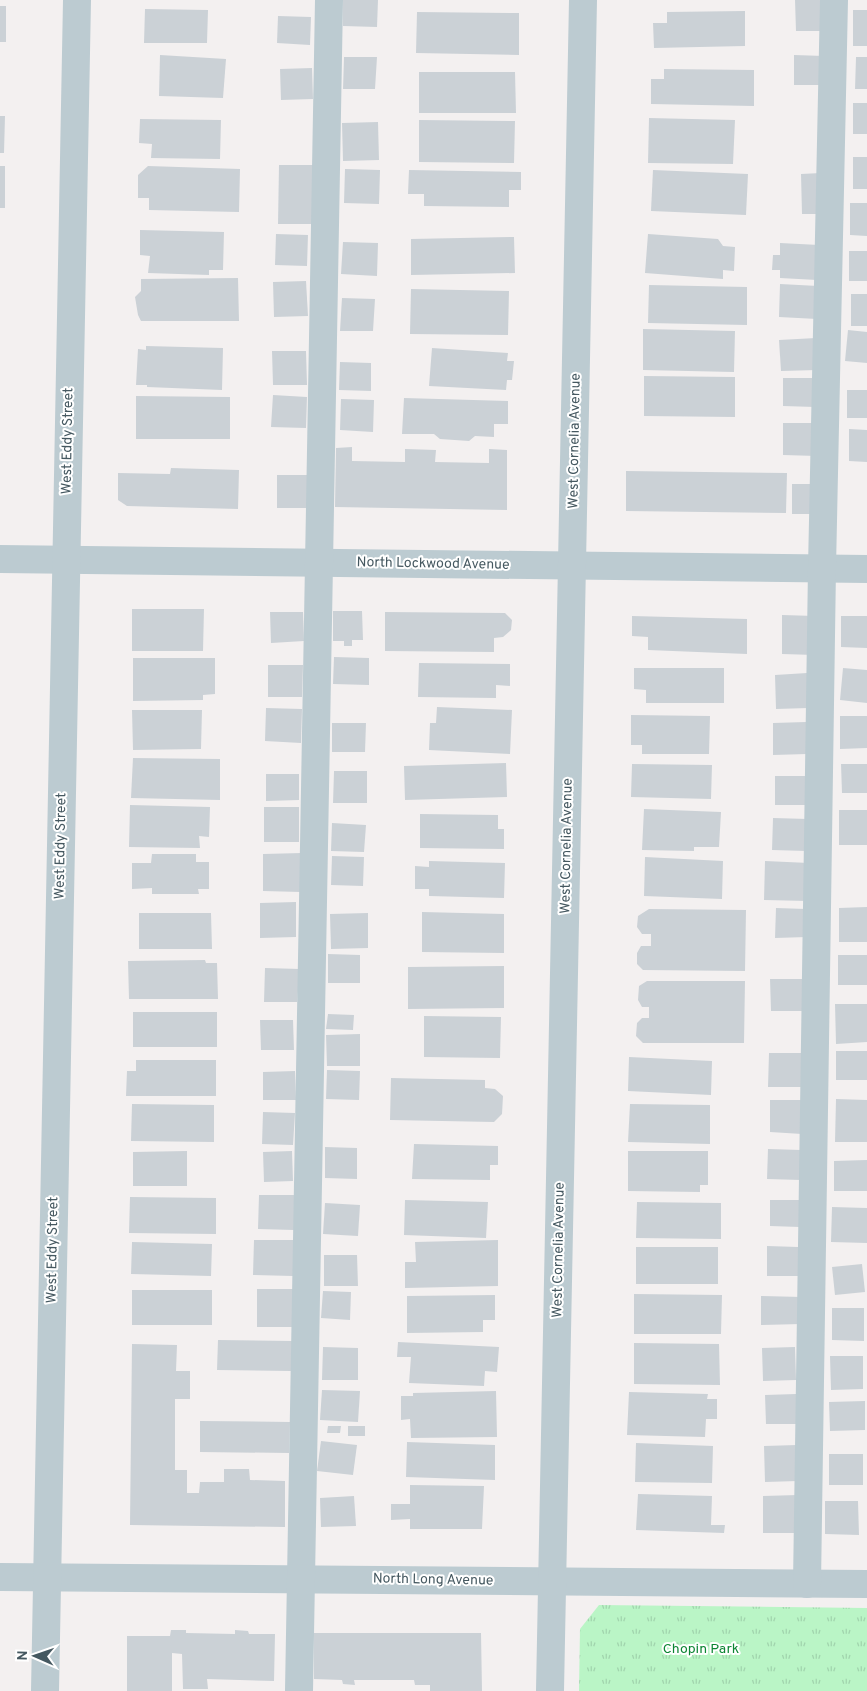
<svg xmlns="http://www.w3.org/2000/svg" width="867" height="1691" font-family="Overpass,sans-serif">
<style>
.grass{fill:url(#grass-tufts)}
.building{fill:#cbd1d6}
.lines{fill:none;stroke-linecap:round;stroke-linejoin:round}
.minor{stroke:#bccbd1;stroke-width:28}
.labels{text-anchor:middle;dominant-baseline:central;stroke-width:4;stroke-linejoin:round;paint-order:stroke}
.street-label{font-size:14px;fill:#455860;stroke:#fff}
.park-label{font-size:14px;fill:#0c8533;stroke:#fff}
</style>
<defs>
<pattern id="grass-tufts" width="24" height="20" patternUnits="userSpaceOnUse" patternTransform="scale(1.25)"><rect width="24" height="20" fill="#baf5c6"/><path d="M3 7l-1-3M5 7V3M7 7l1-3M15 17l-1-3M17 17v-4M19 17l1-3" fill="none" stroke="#a1d4ad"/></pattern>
</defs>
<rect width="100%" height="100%" fill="#f3f0f0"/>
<path class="grass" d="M599,1605L867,1608V1691H579L580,1629Z"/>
<g class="building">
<path d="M343,0H378L377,27L343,26Z"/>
<path d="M795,0H825V31H796Z"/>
<rect x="0" y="6" width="6" height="36"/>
<path d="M145,9L208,10L207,43H144Z"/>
<rect x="853" y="10" width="14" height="36"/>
<path d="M745,11V46L654,48L653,23H667V12Z"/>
<path d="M417,12L519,13V55L416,53Z"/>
<path d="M278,16L311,17L310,45L277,43Z"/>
<path d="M160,55L226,59L223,98L159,96Z"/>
<path d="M794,55L824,56L825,85H794Z"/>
<path d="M344,57H377L375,89H343Z"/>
<path d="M856,57H867V89H855Z"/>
<path d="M312,68L313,99L281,100L280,69Z"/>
<path d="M664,69L754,70V106L651,104V79H664Z"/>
<path d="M419,72H515L516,113H419Z"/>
<rect x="853" y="103" width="14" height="31"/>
<path d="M0,116H5L4,153H0Z"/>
<path d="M649,118L735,120L733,164L648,163Z"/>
<path d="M140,119L221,120L220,159L151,158L152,144L139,143Z"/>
<path d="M419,120L515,121L514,163L419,162Z"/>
<path d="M378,122L379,160L343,161L342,123Z"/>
<rect x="853" y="157" width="14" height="32"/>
<path d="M279,165H315V224H278Z"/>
<rect x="0" y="166" width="5" height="42"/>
<path d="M148,166L240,169L239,212L149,210V198H138V175Z"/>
<path d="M345,169L380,170L379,204L344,203Z"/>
<path d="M409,170L521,172V190H509V207L424,206V194H408Z"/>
<path d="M653,170L748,174L746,215L651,211Z"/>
<path d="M821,173L822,214H802L801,174Z"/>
<path d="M850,203H867V236L850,235Z"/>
<path d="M140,230L224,232L223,270H209V275L148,273L150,256L140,255Z"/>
<path d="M276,234L308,235L307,266L275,265Z"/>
<path d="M648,234L718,239L723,246L735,247L734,271L723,270V279L645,273Z"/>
<path d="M514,237L515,273L411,275V239Z"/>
<path d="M343,242L378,243L377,276L341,274Z"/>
<path d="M780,243L819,245L817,280L780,278V270H772L773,255H780Z"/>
<rect x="849" y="251" width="18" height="30"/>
<path d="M238,278L239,321H141L138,315L135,297L141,291V279Z"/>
<path d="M306,281L308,316L274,317L273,282Z"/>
<path d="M780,284L818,286L817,319L779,317Z"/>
<path d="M649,285L747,287V325L648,323Z"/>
<path d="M411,289L509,291L508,335L410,334Z"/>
<rect x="851" y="294" width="16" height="32"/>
<path d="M342,298L375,299L373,331H340Z"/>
<path d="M643,329L735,331L734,372L643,370Z"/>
<path d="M848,330L867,332V363L845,361Z"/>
<path d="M816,338L817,370L781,371L779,340Z"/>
<path d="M146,346L223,348L222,390L147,387V385H136L138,349L146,350Z"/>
<path d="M432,348L508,353L507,361H514L512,380H507L506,390L429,386Z"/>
<path d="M272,351H306L307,385H273Z"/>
<path d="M340,362L371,363V391L339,390Z"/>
<path d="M644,376L735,377V417L644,416Z"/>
<path d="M783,378H815V407L783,406Z"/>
<rect x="847" y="390" width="20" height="28"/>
<path d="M273,395L307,397L306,428L271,427Z"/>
<path d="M136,396L230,397V439H136Z"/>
<path d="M404,398L508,401V424H494V437L475,436L469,441L440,439L434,434H402Z"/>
<path d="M341,399L374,400L373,432L340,430Z"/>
<path d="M783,423H818L817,456L783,455Z"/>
<path d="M849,429L867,430V462L849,461Z"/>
<path d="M352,447V461L405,462V449L436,450L435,462L489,463V449L507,450V510L335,507L336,448Z"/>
<path d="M171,468L239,470L238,509L127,506L118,500V473L170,474Z"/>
<path d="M626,471L787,473L786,513L626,511Z"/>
<path d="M277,475H309L308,508H277Z"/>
<rect x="792" y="484" width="24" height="30"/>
<path d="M132,609H204L203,651H132Z"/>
<path d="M333,611H362L363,640H352V646H344V641H333Z"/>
<path d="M270,612H303L304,641L271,643Z"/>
<path d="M385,612L505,613L512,620L511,630L503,637L494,638V652L385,651Z"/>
<path d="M782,615L815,616V655L782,654Z"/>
<path d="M632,616L747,619V654L648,650V637L632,636Z"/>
<path d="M841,616H867V648L841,647Z"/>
<path d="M334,657L369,658V685L333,684Z"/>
<path d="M133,658H215V694L203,695V700L133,701Z"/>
<path d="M419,663L510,664V686L496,685V698L418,697Z"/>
<path d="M268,665H303L302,697H268Z"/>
<path d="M634,668H724V703H646V690L634,689Z"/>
<path d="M843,668L867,670V703L840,700Z"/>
<path d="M807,673L808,708L776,709L775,675Z"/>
<path d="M437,707L512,710L510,754L429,750L430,723H436Z"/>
<path d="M266,708L302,709L301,743L265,741Z"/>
<path d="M132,710H202L201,749L133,750Z"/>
<path d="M631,715L710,716L709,754H642V745H631Z"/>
<path d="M840,716H867V748L840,749Z"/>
<path d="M806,722L807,754L773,755V723Z"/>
<path d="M332,723H366L365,752H332Z"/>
<path d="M133,758L220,759V800L131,798Z"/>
<path d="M506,763L507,797L405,800L404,766Z"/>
<path d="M632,764L712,765L711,799L631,797Z"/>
<path d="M841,764H867V793H842Z"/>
<path d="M334,771H367V803H333Z"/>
<path d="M266,774H299V800L266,801Z"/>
<rect x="775" y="776" width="35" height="29"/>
<path d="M130,805L210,807L209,837L199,836L200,848L129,847Z"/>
<rect x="264" y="807" width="35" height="35"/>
<path d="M644,809L721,812L719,847H694V851L642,850Z"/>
<rect x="839" y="810" width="28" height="35"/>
<path d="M420,814L498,815V829H504V849L420,848Z"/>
<path d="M773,818L808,819L807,851L772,850Z"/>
<path d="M332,823L366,825L364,852L331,851Z"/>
<path d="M302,853L301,892L263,891V854Z"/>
<path d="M152,854H196V862H209V889H198L199,894H152V888L132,889V863H151Z"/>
<path d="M332,856L364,857L363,886L331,885Z"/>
<path d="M645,857L723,861L722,899L644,896Z"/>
<path d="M429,861L505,863L504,898L429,896V889H415V866L429,867Z"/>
<path d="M765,861L809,863L808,901L764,900Z"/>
<path d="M296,902V937L260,938V903Z"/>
<path d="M867,907V942H839V908Z"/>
<path d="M776,908L806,909L807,937L775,938Z"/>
<path d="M649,909L746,910L745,971L643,970L637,964V953L641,946H651V934H642L637,927L638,916Z"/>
<path d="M422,912L504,914V953L422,952Z"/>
<path d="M139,913H211L212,949H139Z"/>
<path d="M368,913V948L331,949L330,914Z"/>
<path d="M328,954L360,955V983H328Z"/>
<rect x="838" y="955" width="29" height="30"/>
<path d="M205,960L206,963H217L218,999H129L128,961Z"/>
<path d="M504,966V1008L408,1009V967Z"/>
<path d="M265,968L300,969L297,1002H264Z"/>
<path d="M770,979H807V1011H771Z"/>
<path d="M647,981H745L744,1043H643L636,1036L637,1023L642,1018H649V1007H642L638,1000L639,986Z"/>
<path d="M835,1004H867V1042L836,1044Z"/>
<rect x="133" y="1012" width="84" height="35"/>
<path d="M328,1014L354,1015L353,1030L326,1029Z"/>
<path d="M424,1016L501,1017L500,1058L424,1057Z"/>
<path d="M260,1020H293L294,1050H261Z"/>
<path d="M360,1034V1066H327L326,1035Z"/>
<rect x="836" y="1051" width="31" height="29"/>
<path d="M769,1053H803L802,1087H768Z"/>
<path d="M629,1057L712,1061L711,1095L628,1091Z"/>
<path d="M136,1060H216V1096H126L127,1071H136Z"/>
<path d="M327,1070L360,1071L359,1100L326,1099Z"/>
<path d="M295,1071L296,1100H263V1072Z"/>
<path d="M391,1078L485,1080V1088L495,1089L503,1096L502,1114L494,1122L390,1120Z"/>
<path d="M836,1099L867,1100V1142H835Z"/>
<path d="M770,1100H803L802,1134L770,1132Z"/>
<path d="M132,1104L214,1105V1142L131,1141Z"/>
<path d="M630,1104L710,1105V1144L628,1142Z"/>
<path d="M263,1112L295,1113L293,1145L262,1144Z"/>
<path d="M414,1144L498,1146V1165H490V1180L412,1179Z"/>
<path d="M325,1147L357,1148V1179L325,1178Z"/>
<path d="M768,1149L801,1150V1180L767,1179Z"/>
<path d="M187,1151V1186H133V1152Z"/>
<path d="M292,1151L293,1181L264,1182L263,1152Z"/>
<path d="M628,1151H708V1185H700V1192L628,1191Z"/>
<path d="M867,1160V1191H834V1161Z"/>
<path d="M259,1195H294V1230L258,1229Z"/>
<path d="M130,1197L216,1198V1234L129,1233Z"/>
<path d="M405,1200L488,1202L486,1238L404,1235Z"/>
<path d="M770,1200H801L800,1227L770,1226Z"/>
<path d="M637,1202L721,1203V1239L636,1238Z"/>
<path d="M325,1203L360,1205L358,1236L323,1234Z"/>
<path d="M832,1207L867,1208V1243L831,1242Z"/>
<path d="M254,1240H294L293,1276L253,1275Z"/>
<path d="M498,1240V1286L405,1288V1262H416L415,1242Z"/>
<path d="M132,1242L212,1244L211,1276L131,1274Z"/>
<path d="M767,1246L798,1247V1276H767Z"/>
<rect x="636" y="1247" width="82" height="37"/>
<path d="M324,1255H357L358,1286H324Z"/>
<path d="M862,1264L865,1292L835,1295L832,1267Z"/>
<rect x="257" y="1289" width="36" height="38"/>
<rect x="132" y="1290" width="80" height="35"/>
<path d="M323,1291L351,1292L350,1320L321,1318Z"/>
<path d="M634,1294L722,1295L721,1334H634Z"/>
<path d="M495,1295V1320H483V1332L407,1333V1296Z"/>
<path d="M761,1296L802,1297L801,1324L761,1325Z"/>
<path d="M832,1308H864V1341L832,1340Z"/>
<path d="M218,1340L292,1341L291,1371L217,1370Z"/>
<path d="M398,1342L499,1347L497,1372L485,1371L484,1386L409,1383L411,1357H397Z"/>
<path d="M634,1343L719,1344L720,1385L634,1384Z"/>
<path d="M132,1344L177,1345L176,1371H190V1399H175V1470H187V1493H199L200,1482H224V1469H249L250,1480L285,1481V1527L130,1525Z"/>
<path d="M323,1347L358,1348V1380H322Z"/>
<path d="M795,1347L796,1380L763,1381L762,1348Z"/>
<path d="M830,1356H863V1389L831,1390Z"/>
<path d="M322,1390L360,1391L358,1422L320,1420Z"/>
<path d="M496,1391L497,1437L411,1438L410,1419L401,1420V1396H413V1393Z"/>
<path d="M629,1392L708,1394L707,1399H717V1419H706L705,1437L627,1435Z"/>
<path d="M796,1394L797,1424H766L765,1395Z"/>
<path d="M865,1401V1430L830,1431L829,1402Z"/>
<path d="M200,1421L290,1422L289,1453L200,1452Z"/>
<path d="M328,1426H341L340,1433H327Z"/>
<rect x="348" y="1426" width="17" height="10"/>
<path d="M321,1441L357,1445L353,1475L317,1471Z"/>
<path d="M407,1442L495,1445V1480L406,1477Z"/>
<path d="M636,1443L713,1446L712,1483L635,1482Z"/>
<path d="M797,1445L798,1481L765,1482L764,1446Z"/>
<rect x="829" y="1454" width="34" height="31"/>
<path d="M410,1485L484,1486L482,1529H410V1519L391,1520V1504H410Z"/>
<path d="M638,1494L712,1496L711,1525H725L724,1533L636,1530Z"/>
<path d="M798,1495V1533H763V1496Z"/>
<path d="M354,1496L356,1526L321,1527L320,1498Z"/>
<path d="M825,1501H858L859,1535L825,1534Z"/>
<path d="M171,1630H186V1633L235,1634V1630L248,1631L249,1634H275L274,1681L207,1679L208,1689H183L182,1654L172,1653V1691H127V1636H170Z"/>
<path d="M314,1633H481L482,1691H430V1685H415L414,1680H354L355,1685L343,1684L342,1680L314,1679Z"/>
</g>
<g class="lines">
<g class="minor">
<path d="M0,559L867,569"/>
<path d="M0,1577L867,1584"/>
<path d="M807,1584L822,568L834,0"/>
<path d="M45,1691L77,0"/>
<path d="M299,1691L329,0"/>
<path d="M550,1691L583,0"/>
</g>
</g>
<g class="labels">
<g class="street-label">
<text transform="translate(68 441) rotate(-89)">West Eddy Street</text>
<text transform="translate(575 441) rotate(-89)">West Cornelia Avenue</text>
<text transform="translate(433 564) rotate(1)">North Lockwood Avenue</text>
<text transform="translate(61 846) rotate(-89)">West Eddy Street</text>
<text transform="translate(567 846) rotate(-89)">West Cornelia Avenue</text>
<text transform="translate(53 1250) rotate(-89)">West Eddy Street</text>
<text transform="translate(559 1250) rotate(-89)">West Cornelia Avenue</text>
<text transform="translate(433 1580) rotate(1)">North Long Avenue</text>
</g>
<g class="park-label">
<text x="701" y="1649">Chopin Park</text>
</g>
</g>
<g transform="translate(35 1656) rotate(272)" stroke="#ffffff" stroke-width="4" paint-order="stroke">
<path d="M0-4L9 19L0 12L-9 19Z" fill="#455860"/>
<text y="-8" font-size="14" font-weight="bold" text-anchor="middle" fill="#455860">N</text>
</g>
</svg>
